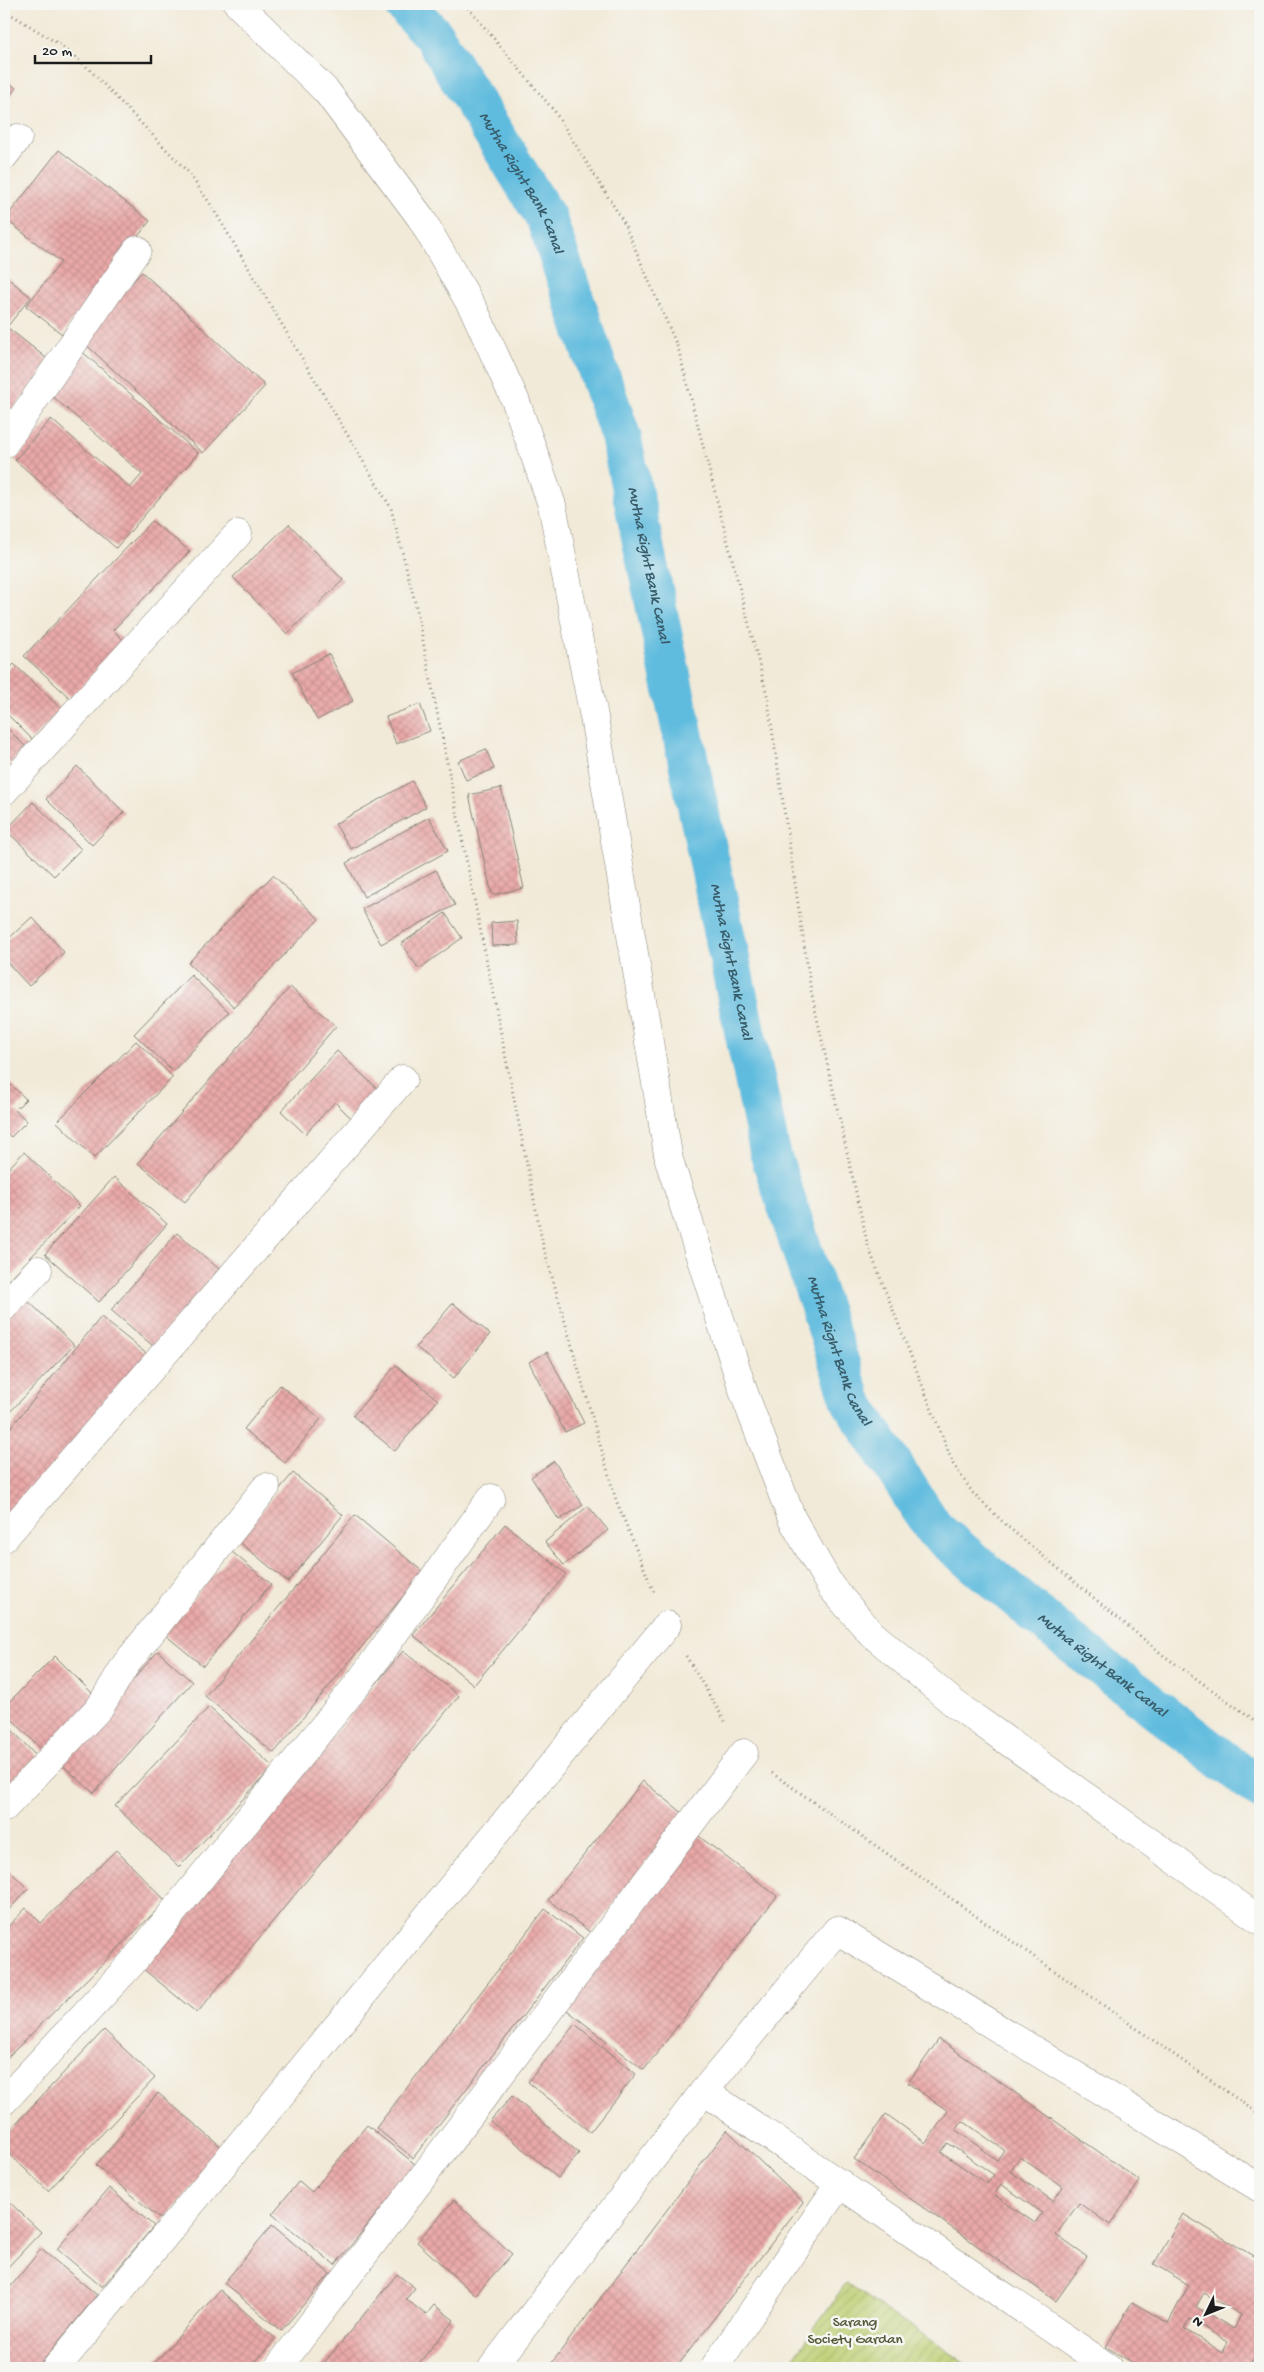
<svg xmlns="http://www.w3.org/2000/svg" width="1264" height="2372" font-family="'Gochi Hand',sans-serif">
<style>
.garden{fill:url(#garden-furrows);stroke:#6c7647}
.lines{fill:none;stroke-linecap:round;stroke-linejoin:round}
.canal{stroke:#61bcde;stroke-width:41}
.building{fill:url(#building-cross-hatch);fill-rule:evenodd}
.minor-casing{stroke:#87837a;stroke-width:29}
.path{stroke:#87837a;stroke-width:3;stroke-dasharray:1 4;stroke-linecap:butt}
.minor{stroke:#fff;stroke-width:28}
.labels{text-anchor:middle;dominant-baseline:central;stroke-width:5;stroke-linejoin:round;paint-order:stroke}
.park-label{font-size:15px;fill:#545b3a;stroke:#f6f6f2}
.water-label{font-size:16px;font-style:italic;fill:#385c6a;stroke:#f6f6f2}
</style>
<defs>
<pattern id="garden-furrows" width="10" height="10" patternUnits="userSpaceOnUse" patternTransform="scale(1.25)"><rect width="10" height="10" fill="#bdcf72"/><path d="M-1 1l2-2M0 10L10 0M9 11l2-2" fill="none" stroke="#a2b162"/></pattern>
<pattern id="building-cross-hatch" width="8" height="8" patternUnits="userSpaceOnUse" patternTransform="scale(1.25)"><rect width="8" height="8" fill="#e9a9a8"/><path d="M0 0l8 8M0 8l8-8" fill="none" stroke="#c79190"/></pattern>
</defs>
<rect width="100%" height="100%" fill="#f6f6f2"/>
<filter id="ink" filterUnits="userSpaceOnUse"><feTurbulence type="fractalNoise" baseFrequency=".02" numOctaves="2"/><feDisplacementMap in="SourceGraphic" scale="10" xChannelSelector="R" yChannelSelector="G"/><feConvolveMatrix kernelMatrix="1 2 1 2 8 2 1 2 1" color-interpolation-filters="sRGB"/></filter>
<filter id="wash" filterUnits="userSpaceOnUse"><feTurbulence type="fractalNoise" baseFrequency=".0096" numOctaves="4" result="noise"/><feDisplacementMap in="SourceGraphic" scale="20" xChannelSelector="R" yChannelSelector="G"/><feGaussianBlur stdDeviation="1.12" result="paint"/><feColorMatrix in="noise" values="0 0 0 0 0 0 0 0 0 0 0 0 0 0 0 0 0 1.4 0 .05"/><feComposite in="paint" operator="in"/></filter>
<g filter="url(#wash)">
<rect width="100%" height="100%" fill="#f2ead8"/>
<path class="garden" d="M846,2283L973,2368H786Z"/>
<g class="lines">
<path class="canal" id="s1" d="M404,4L433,35L546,218L621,438L770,1153L852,1402L934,1529L1065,1638L1260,1789"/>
</g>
<g id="blocks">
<g class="building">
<path d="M4,78L16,88L4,104Z"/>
<path d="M59,150L150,221L62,334L26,306L61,262L5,219Z"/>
<path d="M142,272L265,386L203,453L80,339Z"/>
<path d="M4,275L31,297L7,327L50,361L4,421Z"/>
<path d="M78,348L198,453L116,548L15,460L51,419L130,488L142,474L43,388Z"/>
<path d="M152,521L190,551L113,630L124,641L70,698L24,656Z"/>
<path d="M289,524L343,580L287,634L233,577Z"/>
<path d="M329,654L353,701L317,720L292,673Z"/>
<path d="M14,664L61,709L32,739L4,711V674Z"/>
<path d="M420,704L430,731L396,744L386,717Z"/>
<path d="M4,725L26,747L4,770Z"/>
<path d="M486,749L494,769L466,780L458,761Z"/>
<path d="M77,766L124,812L92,845L46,799Z"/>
<path d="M412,781L426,807L351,849L335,824Z"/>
<path d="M501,788L524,888L492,895L469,795Z"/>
<path d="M33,802L81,849L54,876L6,830Z"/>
<path d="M429,817L448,851L364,897L346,863Z"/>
<path d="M436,870L455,905L381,944L362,909Z"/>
<path d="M273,875L319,919L234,1007L188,963Z"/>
<path d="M445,913L462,938L419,969L401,944Z"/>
<path d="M32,917L64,952L29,986L4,959V943Z"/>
<path d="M517,921L518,945L492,946L491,923Z"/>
<path d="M191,975L229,1012L173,1071L134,1034Z"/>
<path d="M290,987L336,1026L185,1202L138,1163Z"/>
<path d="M136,1041L173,1077L94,1158L57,1122Z"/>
<path d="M337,1051L379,1090L352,1119L335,1102L305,1134L281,1111Z"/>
<path d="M4,1078L26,1099L15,1110L27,1121L11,1137L4,1131Z"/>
<path d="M24,1152L80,1206L4,1285V1173Z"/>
<path d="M114,1177L167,1224L99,1302L45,1254Z"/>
<path d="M177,1233L219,1269L153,1346L111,1310Z"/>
<path d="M25,1298L74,1345L4,1418V1320Z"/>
<path d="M453,1303L490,1334L454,1378L416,1347Z"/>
<path d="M101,1317L148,1355L4,1532V1436Z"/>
<path d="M547,1352L584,1423L565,1432L529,1362Z"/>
<path d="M396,1365L438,1400L395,1451L353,1416Z"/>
<path d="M280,1385L321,1419L285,1463L244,1429Z"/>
<path d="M554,1461L583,1505L559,1520L531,1477Z"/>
<path d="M293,1473L343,1515L288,1582L237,1540Z"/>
<path d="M588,1506L608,1530L564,1565L545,1542Z"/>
<path d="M355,1515L423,1572L274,1753L205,1696Z"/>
<path d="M505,1524L566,1574L474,1685L413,1635Z"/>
<path d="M232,1552L271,1584L203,1666L164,1634Z"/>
<path d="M158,1651L192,1682L94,1793L60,1763Z"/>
<path d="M403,1651L459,1696L197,2013L142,1968Z"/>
<path d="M55,1656L98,1699L44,1752L4,1711V1707Z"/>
<path d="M209,1707L273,1767L179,1867L115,1806Z"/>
<path d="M4,1721L37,1757L4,1788Z"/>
<path d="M643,1781L684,1814L591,1933L548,1900Z"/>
<path d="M696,1834L777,1896L644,2070L563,2007Z"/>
<path d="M116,1850L166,1901L4,2061V1931L26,1908L41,1923Z"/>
<path d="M4,1865L28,1889L4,1915Z"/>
<path d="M545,1909L583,1938L413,2158L376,2128Z"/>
<path d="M575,2024L636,2074L590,2132L528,2082Z"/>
<path d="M104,2030L155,2078L48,2191L4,2149V2136Z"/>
<path d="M939,2039L1140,2181L1110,2225L1079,2203L1056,2235L1087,2257L1056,2301L854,2159L886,2114L926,2143L948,2111L908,2083ZM963,2121L1004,2150L997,2160L956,2130ZM948,2143L994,2175L987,2184L941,2152ZM1020,2157L1063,2187L1053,2201L1010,2171ZM1001,2184L1042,2213L1035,2223L994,2195Z"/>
<path d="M158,2093L224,2149L163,2221L96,2165Z"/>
<path d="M512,2096L579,2153L558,2178L490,2121Z"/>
<path d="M367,2125L416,2165L335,2265L272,2214L299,2181L312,2192Z"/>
<path d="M727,2130L803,2202L676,2368H548Z"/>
<path d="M109,2188L154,2226L102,2287L57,2249Z"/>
<path d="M4,2197L41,2232L4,2271Z"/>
<path d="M454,2200L512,2254L475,2295L417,2242Z"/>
<path d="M1183,2214L1260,2260V2359L1255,2356L1249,2366L1253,2368H1142L1106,2347L1132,2302L1168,2323L1189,2285L1154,2264ZM1204,2293L1241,2315L1234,2329L1196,2307ZM1190,2319L1228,2342L1222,2352L1184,2329Z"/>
<path d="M272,2225L330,2274L281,2331L224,2283Z"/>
<path d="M41,2249L97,2295L37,2368H4V2295Z"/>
<path d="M397,2274L415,2288L406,2299L426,2315L434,2305L454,2320L415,2368H320Z"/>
<path d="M220,2290L276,2339L250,2368H159L154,2364Z"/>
</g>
</g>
</g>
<g filter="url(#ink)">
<use href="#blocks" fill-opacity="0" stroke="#87837a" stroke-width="1"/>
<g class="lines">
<g class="minor-casing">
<g id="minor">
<path d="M238,4L327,92L421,218L475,312L516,402L552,505L594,717L669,1160L744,1393L792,1519L831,1587L871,1633L955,1704L1260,1920"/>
<path d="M4,156L18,138"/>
<path d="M4,444L137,250"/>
<path d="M4,791L238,534"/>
<path d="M4,1307L38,1270"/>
<path d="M4,1538L403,1079"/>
<path d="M4,1808L100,1707L126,1664L266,1487"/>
<path d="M704,2091L1109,2368"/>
<path d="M4,2101L132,1963L361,1680L491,1498"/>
<path d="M56,2368L667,1625"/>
<path d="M278,2368L744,1753"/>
<path d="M492,2368L704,2091L837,1930L1260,2188"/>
<path d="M714,2368L840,2183"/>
</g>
</g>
<g class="path">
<path d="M465,4L555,112L623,221L678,348L767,695L811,991L868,1246L953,1464L973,1493L1008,1527L1163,1655L1260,1724"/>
<path d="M4,10L59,44L88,68L188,172L211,205L391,508L416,606L543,1245L616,1500L655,1595"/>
<path d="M686,1656L726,1723"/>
<path d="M772,1773L1260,2115"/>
</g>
<use href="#minor" class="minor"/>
</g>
</g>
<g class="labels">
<g class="park-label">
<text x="855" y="2323">Sarang<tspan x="855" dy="17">Society Gardan</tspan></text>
</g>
<g class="water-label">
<text stroke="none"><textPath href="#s1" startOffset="215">Mutha Right Bank Canal</textPath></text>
<text stroke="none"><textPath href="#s1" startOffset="620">Mutha Right Bank Canal</textPath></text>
<text stroke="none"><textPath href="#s1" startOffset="1025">Mutha Right Bank Canal</textPath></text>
<text stroke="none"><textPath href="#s1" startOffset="1430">Mutha Right Bank Canal</textPath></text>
<text stroke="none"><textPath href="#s1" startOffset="1850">Mutha Right Bank Canal</textPath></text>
</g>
</g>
<rect width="1264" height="2372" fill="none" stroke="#f6f6f2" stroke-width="20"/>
<g transform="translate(1206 2314) rotate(227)" stroke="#f6f6f2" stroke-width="4" paint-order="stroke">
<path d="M0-4L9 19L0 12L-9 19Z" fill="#1c1c1c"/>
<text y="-8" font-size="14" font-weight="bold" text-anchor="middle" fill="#1c1c1c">N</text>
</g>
<path d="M35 55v8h116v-8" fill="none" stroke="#1c1c1c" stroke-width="2.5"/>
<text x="42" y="55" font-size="15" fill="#1c1c1c" stroke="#f6f6f2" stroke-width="4" paint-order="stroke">20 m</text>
</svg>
